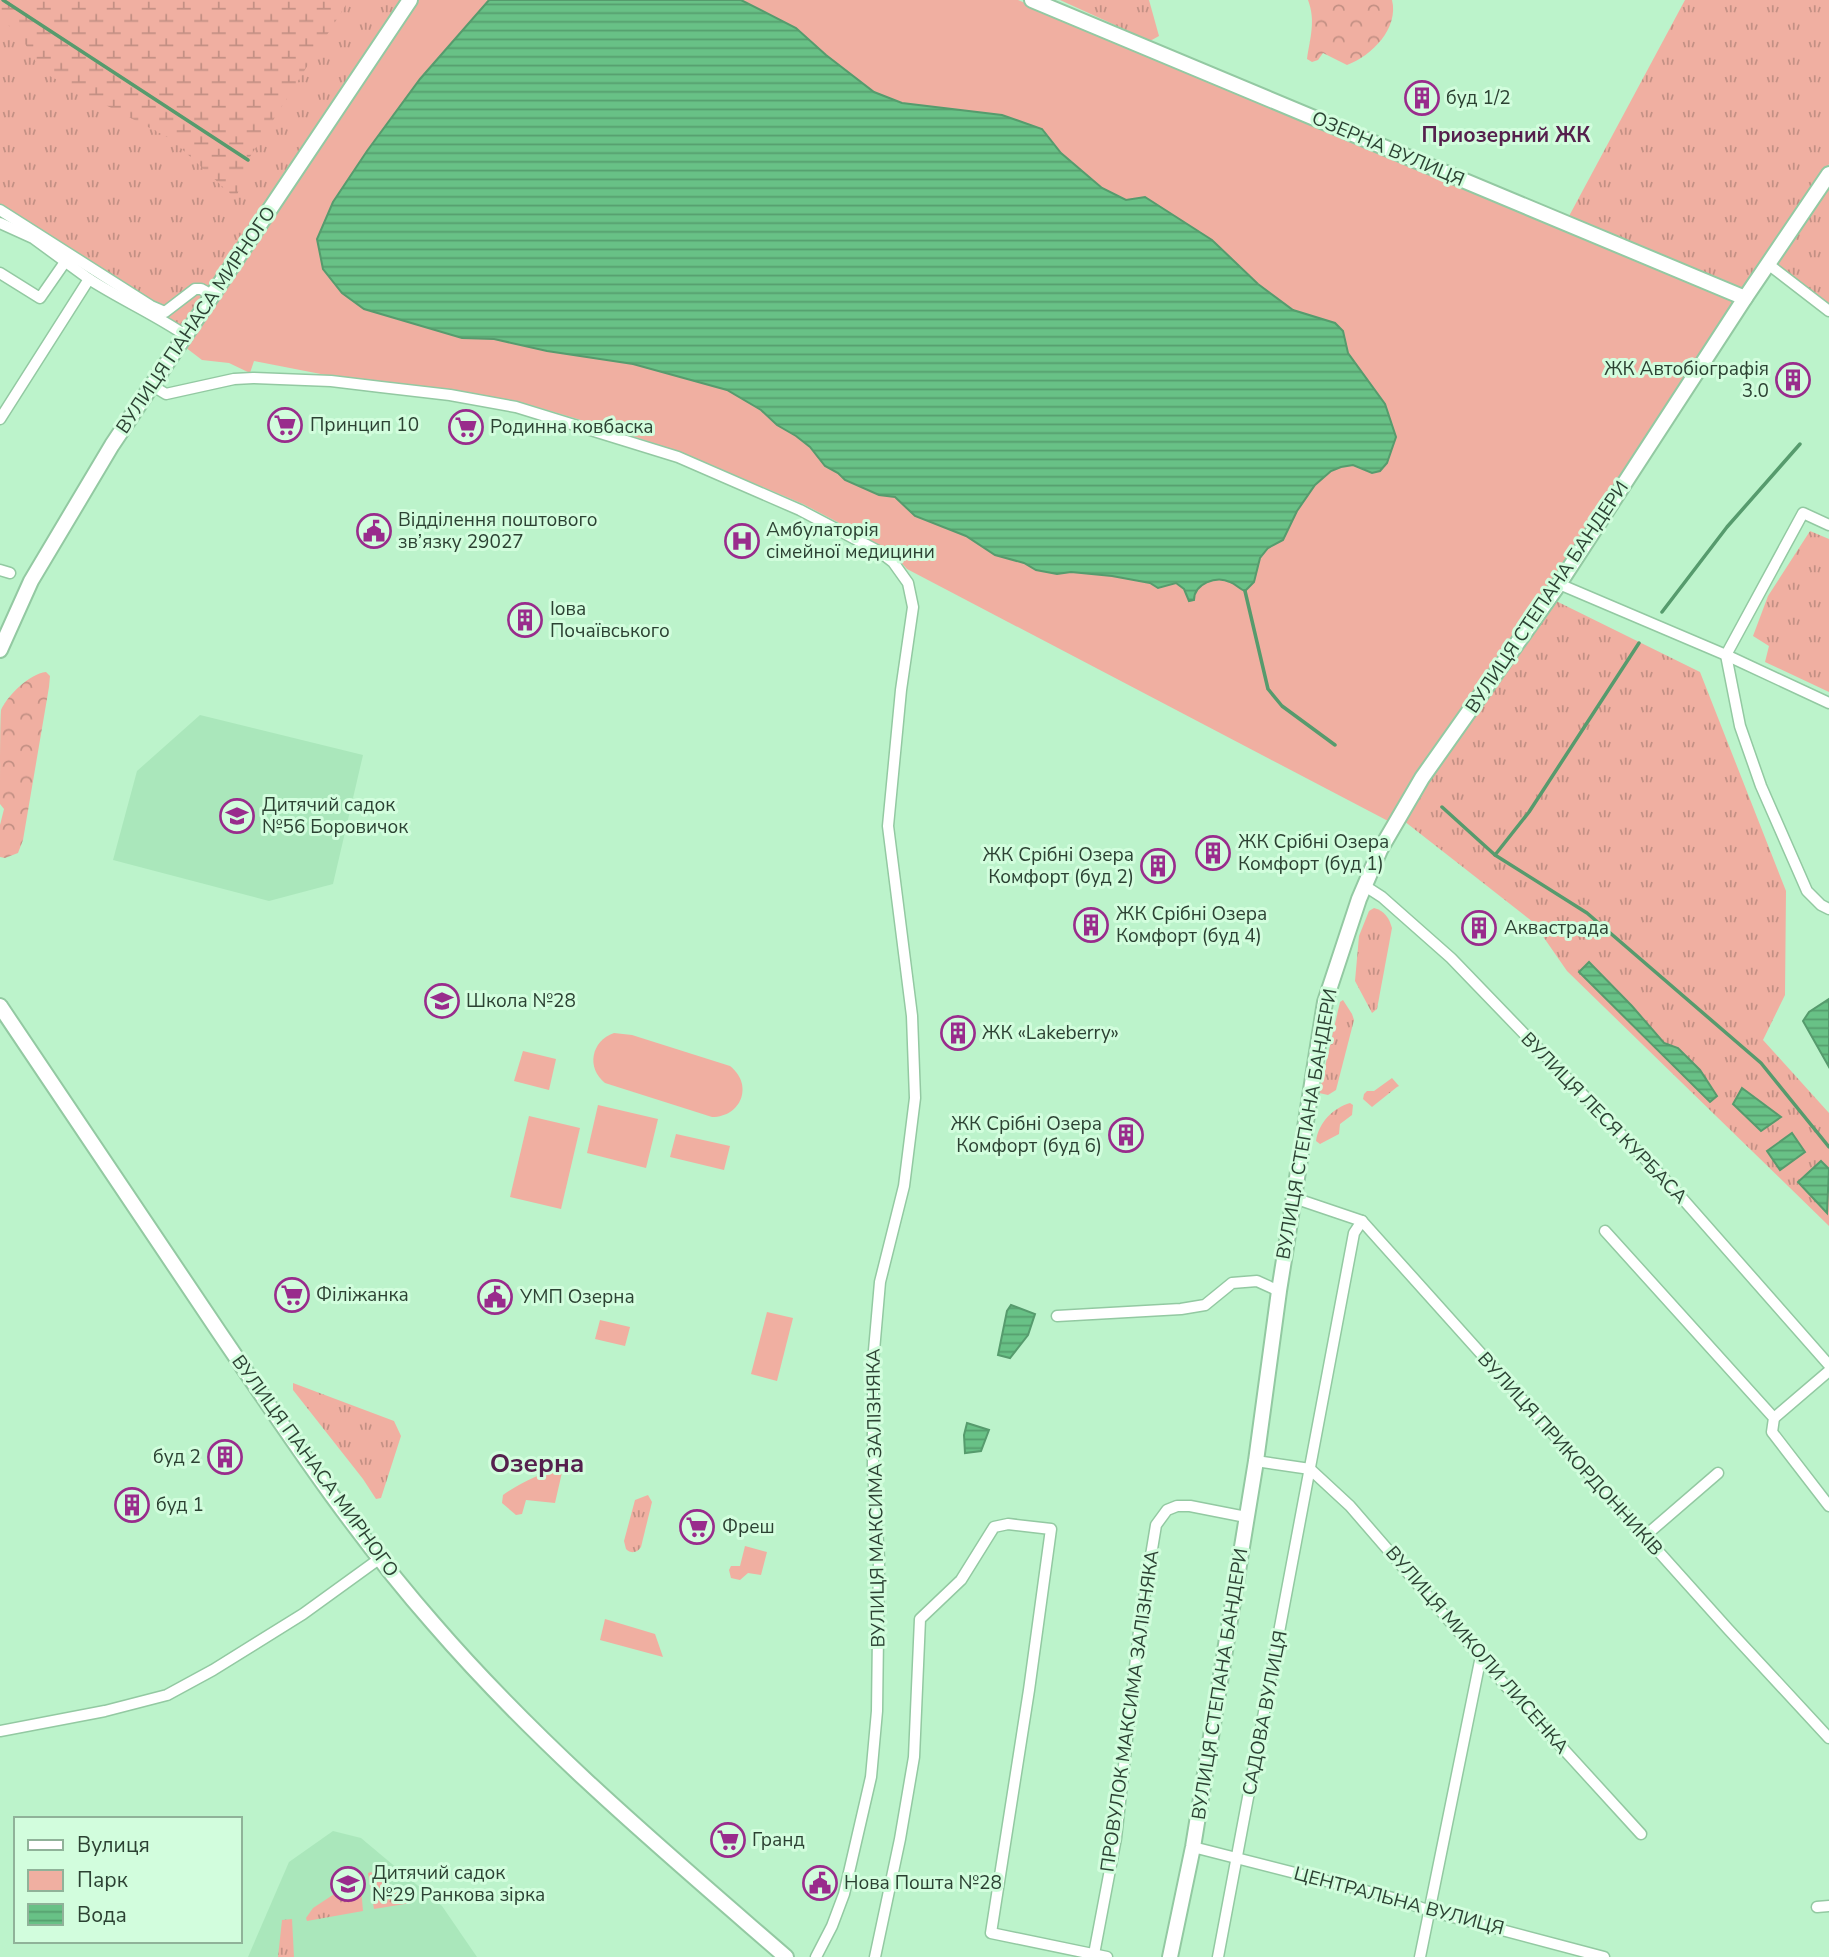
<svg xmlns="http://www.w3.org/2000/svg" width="1829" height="1957" font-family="'Nunito Sans',sans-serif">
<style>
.built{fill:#aae7bb}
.grass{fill:url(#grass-tufts)}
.forest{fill:url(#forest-crowns)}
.wetland{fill:url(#wetland-marsh)}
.park{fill:#f0afa1}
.water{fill:url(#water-rules);stroke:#569b6d;stroke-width:2}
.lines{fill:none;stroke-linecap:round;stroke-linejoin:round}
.stream{stroke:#569b6d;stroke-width:3.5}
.street-casing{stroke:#93c9a2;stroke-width:13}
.secondary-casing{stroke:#93c9a2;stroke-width:18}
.street{stroke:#fff;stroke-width:10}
.secondary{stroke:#fff;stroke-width:14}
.labels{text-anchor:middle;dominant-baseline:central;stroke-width:6;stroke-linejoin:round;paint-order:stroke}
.poi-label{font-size:19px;fill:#2c4233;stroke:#d2fddd;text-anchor:start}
.street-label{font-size:19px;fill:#2c4233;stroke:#d2fddd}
.neighbourhood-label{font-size:21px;font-weight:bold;fill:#55204d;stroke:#d2fddd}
.district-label{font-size:26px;font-weight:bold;fill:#55204d;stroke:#d2fddd}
</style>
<defs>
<pattern id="grass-tufts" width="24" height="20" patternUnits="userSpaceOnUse" patternTransform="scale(1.75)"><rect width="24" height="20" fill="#f0afa1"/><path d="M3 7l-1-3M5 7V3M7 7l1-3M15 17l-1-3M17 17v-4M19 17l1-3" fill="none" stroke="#c39084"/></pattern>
<pattern id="forest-crowns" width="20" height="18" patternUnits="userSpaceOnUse" patternTransform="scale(1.75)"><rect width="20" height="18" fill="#f0afa1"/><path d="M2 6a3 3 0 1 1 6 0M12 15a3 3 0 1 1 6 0" fill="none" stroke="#c39084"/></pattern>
<pattern id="wetland-marsh" width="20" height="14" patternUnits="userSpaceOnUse" patternTransform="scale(1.75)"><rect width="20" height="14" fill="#f0afa1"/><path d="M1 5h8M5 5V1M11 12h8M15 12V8" fill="none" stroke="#c39084"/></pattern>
<pattern id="water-rules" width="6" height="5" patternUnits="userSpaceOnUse" patternTransform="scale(1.75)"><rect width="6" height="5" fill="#68c186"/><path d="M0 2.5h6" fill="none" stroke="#569e6e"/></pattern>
</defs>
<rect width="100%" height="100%" fill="#bcf3cb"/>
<g class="built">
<path d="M200,715L363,755L333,884L269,901L113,860L137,771Z"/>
<path d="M333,1831L361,1838L442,1906L477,1957H248L289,1862Z"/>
</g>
<g class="grass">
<path d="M0,0H403L183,327L0,205Z"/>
<path d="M1060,0H1149L1159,36L1150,41Z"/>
<path d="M1685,0H1829V164L1743,292L1568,218Z"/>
<path d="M1829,184V305L1775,263Z"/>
<path d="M1810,531L1829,539V692L1765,662L1769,646L1753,636L1768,596Z"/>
<path d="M1554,600L1700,672L1786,891L1785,995L1763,1040L1829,1113V1226L1567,971L1533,922L1404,821L1427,781Z"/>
<path d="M1374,908C1385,911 1389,918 1392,928L1377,1009L1372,1013L1355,981L1359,936L1369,911Z"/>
<path d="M1343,1000L1352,1014L1354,1020L1336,1090L1328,1095L1319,1093L1340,1002Z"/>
<path d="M1392,1078L1399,1086L1397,1087L1372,1107L1363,1099L1364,1094L1367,1091H1374Z"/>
<path d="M1350,1103L1353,1105L1352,1115L1340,1124L1339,1134L1320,1144L1316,1141C1319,1122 1333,1108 1350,1103Z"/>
<path d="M293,1383L394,1421L401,1436L381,1498L376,1499L363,1479L293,1390Z"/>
<path d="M648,1495L652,1502L641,1547C637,1553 631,1554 626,1549L624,1541L635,1500Z"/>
<path d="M371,1872L412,1901L411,1903L374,1909L368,1873Z"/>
<path d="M360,1877L363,1911L307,1921L306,1918L313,1908Z"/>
<path d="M292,1919L294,1957H278L282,1920Z"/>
</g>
<g class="forest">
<path d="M1308,0H1392C1399,28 1372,56 1347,65L1323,53L1318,60L1312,62L1307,59C1310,38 1316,21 1308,0Z"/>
<path d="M46,672L50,676L49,687L23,840L18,853L5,858L0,857V825L4,809L0,804C0,787 0,721 1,710C8,695 29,674 46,672Z"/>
</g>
<path class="wetland" d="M0,0H349L248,160L236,199L171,139L42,72L18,32L0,20Z"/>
<g class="park">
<path d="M417,0H1018L1736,301L1554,581L1390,822L907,569L897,558L866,537L803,504L680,452L621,432L517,401L451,390L331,376L254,361L250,373L229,363L202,360L185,347Z"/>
<path d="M614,1033L632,1035L730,1066C754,1085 741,1117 712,1117L605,1083C586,1068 591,1041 614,1033Z"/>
<path d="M523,1051L556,1059L549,1090L514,1081Z"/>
<path d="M598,1105L658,1119L646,1168L587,1153Z"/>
<path d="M529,1116L580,1128L561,1209L510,1197Z"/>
<path d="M676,1134L730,1146L724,1170L670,1157Z"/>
<path d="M767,1312L793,1318L777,1381L751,1374Z"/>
<path d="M600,1320L630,1327L625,1346L595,1339Z"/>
<path d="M563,1468L555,1503L526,1500L522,1514L516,1515L502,1503L503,1495C520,1483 542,1472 563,1468Z"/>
<path d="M745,1546L767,1552L761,1575L748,1573L740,1580L731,1578L729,1570L731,1566H740Z"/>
<path d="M605,1619L655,1634L663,1657L600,1640Z"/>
</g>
<g class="water">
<path d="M489,0H741L796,28L826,55L874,92L902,103L1002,115L1042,129L1061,153L1102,188L1126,200L1145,197L1212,240L1258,284L1293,310L1335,323L1343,331L1348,353L1385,404L1396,437L1387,463L1380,471L1372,473L1353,465L1341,467L1331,471L1315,485L1297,511L1283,540L1268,548L1260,558L1254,582L1245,591C1239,589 1236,584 1230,582C1216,575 1194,584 1194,600L1189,601L1184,589L1176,583L1158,588L1150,583L1112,576L1071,572L1057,574L1036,570L1024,563L995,555L966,536L915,516L895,497L879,495L845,480L838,473L825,466L810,447L796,436L777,425L761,410L727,390L633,364L547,351L494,339L462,338L364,309L342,293L323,269L317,239L333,202L367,151L420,79Z"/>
<path d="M1589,962L1632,1006L1664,1043L1678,1048L1700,1070L1717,1096L1710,1102L1579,972Z"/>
<path d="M1829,999V1067L1803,1021L1809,1012Z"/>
<path d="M1742,1088L1781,1117L1761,1131L1733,1104Z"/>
<path d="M1792,1133L1805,1152L1780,1170L1767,1151Z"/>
<path d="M1821,1161L1829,1169L1827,1213L1798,1182Z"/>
<path d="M1011,1305L1035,1314L1028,1335L1010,1358L998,1355L1007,1311Z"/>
<path d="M967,1423L989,1430L981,1451L965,1453L964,1435Z"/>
</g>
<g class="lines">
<g class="stream">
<path d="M3,0L248,160"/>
<path d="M1245,591L1268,689L1282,706L1335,745"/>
<path d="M1662,612L1727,527L1800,444"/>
<path d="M1442,807L1495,855L1587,913L1761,1063L1829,1147"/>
<path d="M1495,855L1529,812L1639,643"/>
</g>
<g class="street-casing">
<g id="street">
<path d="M0,210L151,306L165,312L195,289H201L212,295"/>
<path d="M0,223L33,238L89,279"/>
<path d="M1768,264L1829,311"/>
<path d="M0,273L40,298L65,262"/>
<path d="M151,385L166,394L234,379L253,378L331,381L381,387L450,395L516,407L678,457L800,510L880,552L893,562L908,583L913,607L901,690L888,826L912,1016L915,1098L904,1186L880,1282L873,1362V1470L879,1559L877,1711L871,1777L844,1894L832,1926L816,1957"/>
<path d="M0,419L89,279C120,299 154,314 185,335"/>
<path d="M0,570L10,573"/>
<path d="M1559,584L1726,655L1829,703"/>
<path d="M1726,655L1740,726L1761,786L1807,891L1821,905L1829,909"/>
<path d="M1726,655L1803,513L1829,525"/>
<path d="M1365,886L1382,897L1451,958L1674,1189L1829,1365"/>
<path d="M1294,1198L1362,1221L1728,1629L1829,1738"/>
<path d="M1605,1231L1774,1418L1772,1432L1829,1506"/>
<path d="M1057,1316L1181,1309L1205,1305L1232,1283L1257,1281L1279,1291"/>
<path d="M1774,1418L1829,1371"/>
<path d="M1256,1461L1310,1469"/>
<path d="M1310,1469L1350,1506L1504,1684L1641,1834"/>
<path d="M1645,1536L1718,1473"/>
<path d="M0,1731L105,1711L167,1695L213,1670L303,1614L379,1559"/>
<path d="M1193,1847L1397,1899L1430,1911L1604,1957"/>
<path d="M1817,1907L1829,1906"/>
<path d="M1094,1954L1116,1838L1140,1622L1156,1525L1167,1510L1177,1506H1190L1246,1517"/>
<path d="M875,1957L900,1839L914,1757L920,1619L961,1580L994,1527L1008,1524L1051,1529L1029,1690L991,1933L1107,1957"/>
<path d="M1218,1957L1354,1233L1362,1221"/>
<path d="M1420,1957L1481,1656"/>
</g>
</g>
<g class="secondary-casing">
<g id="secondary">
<path d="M1032,0L1745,298"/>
<path d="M0,650L31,581L112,445L410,0"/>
<path d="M0,1006C73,1115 146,1224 219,1332C287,1432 353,1532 433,1623C539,1746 664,1851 786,1957"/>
<path d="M1170,1957L1193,1847L1256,1461L1279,1291L1325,1002L1359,899L1380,850L1422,778L1559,584L1745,298L1829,174"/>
</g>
</g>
<use href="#street" class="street"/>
<use href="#secondary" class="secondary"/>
</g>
<defs>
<g id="building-ring" transform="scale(1.75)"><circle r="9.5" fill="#d2fddd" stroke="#992c8c" stroke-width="1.5"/><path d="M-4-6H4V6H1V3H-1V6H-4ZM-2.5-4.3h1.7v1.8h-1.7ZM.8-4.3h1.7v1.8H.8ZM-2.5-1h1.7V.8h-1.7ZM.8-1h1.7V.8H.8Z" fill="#992c8c"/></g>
<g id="supermarket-ring" transform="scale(1.75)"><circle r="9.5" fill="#d2fddd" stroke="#992c8c" stroke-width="1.5"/><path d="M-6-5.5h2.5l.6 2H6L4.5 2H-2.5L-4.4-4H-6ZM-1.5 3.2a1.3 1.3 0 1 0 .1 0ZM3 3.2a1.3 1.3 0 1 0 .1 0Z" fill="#992c8c"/></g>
<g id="civic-ring" transform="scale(1.75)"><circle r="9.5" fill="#d2fddd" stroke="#992c8c" stroke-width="1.5"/><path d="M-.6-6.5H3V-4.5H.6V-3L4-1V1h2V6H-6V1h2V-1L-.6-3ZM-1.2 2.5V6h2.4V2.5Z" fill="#992c8c"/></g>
<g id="hospital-ring" transform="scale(1.75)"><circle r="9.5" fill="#d2fddd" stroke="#992c8c" stroke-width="1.5"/><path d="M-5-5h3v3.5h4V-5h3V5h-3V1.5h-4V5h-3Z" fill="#992c8c"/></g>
<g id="school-ring" transform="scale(1.75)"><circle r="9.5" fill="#d2fddd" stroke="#992c8c" stroke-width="1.5"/><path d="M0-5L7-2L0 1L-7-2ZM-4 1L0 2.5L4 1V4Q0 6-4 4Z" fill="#992c8c"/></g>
</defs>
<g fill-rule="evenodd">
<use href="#building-ring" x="1422" y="98"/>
<use href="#building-ring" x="1793" y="380"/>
<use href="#supermarket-ring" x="285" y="425"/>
<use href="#supermarket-ring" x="466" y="427"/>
<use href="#civic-ring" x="374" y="531"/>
<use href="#hospital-ring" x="742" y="541"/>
<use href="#building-ring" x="525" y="620"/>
<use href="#school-ring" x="237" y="816"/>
<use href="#building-ring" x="1213" y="853"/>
<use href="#building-ring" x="1158" y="866"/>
<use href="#building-ring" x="1091" y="925"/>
<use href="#building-ring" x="1479" y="928"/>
<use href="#school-ring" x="442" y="1001"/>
<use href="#building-ring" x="958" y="1033"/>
<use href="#building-ring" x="1126" y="1135"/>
<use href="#supermarket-ring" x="292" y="1295"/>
<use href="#civic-ring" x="495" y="1297"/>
<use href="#building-ring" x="225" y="1457"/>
<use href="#building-ring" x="132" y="1505"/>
<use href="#supermarket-ring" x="697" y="1527"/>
<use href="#supermarket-ring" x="728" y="1840"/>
<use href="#civic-ring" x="820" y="1883"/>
<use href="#school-ring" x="348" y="1884"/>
</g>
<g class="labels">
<g class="poi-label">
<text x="1446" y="98">буд 1/2</text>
<text x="1769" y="369" text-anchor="end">ЖК Автобіографія<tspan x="1769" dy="22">3.0</tspan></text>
<text x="310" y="425">Принцип 10</text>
<text x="490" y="427">Родинна ковбаска</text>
<text x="398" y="520">Відділення поштового<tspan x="398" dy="22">зв’язку 29027</tspan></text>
<text x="766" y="530">Амбулаторія<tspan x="766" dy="22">сімейної медицини</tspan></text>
<text x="550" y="609">Іова<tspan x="550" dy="22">Почаївського</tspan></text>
<text x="262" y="805">Дитячий садок<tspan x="262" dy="22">№56 Боровичок</tspan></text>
<text x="1238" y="842">ЖК Срібні Озера<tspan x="1238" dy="22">Комфорт (буд 1)</tspan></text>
<text x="1134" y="855" text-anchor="end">ЖК Срібні Озера<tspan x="1134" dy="22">Комфорт (буд 2)</tspan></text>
<text x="1116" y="914">ЖК Срібні Озера<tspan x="1116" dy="22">Комфорт (буд 4)</tspan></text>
<text x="1504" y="928">Аквастрада</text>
<text x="466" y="1001">Школа №28</text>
<text x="982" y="1033">ЖК «Lakeberry»</text>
<text x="1102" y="1124" text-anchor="end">ЖК Срібні Озера<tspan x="1102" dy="22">Комфорт (буд 6)</tspan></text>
<text x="316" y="1295">Філіжанка</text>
<text x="520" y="1297">УМП Озерна</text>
<text x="201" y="1457" text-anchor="end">буд 2</text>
<text x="156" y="1505">буд 1</text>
<text x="722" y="1527">Фреш</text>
<text x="752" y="1840">Гранд</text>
<text x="372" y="1873">Дитячий садок<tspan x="372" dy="22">№29 Ранкова зірка</tspan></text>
<text x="844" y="1883">Нова Пошта №28</text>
</g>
<g class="street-label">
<text transform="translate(1388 149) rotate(23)">ОЗЕРНА ВУЛИЦЯ</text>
<text transform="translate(196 320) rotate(-56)">ВУЛИЦЯ ПАНАСА МИРНОГО</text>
<text transform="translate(1547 597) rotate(-56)">ВУЛИЦЯ СТЕПАНА БАНДЕРИ</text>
<text transform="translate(1604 1118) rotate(46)">ВУЛИЦЯ ЛЕСЯ КУРБАСА</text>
<text transform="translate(1307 1124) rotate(-80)">ВУЛИЦЯ СТЕПАНА БАНДЕРИ</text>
<text transform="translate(1570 1454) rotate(48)">ВУЛИЦЯ ПРИКОРДОННИКІВ</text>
<text transform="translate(315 1466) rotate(54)">ВУЛИЦЯ ПАНАСА МИРНОГО</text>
<text transform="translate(876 1498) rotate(-91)">ВУЛИЦЯ МАКСИМА ЗАЛІЗНЯКА</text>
<text transform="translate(1477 1650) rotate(49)">ВУЛИЦЯ МИКОЛИ ЛИСЕНКА</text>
<text transform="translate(1220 1684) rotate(-81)">ВУЛИЦЯ СТЕПАНА БАНДЕРИ</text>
<text transform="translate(1130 1711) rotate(-82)">ПРОВУЛОК МАКСИМА ЗАЛІЗНЯКА</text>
<text transform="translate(1265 1713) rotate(-79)">САДОВА ВУЛИЦЯ</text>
<text transform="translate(1399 1901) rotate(15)">ЦЕНТРАЛЬНА ВУЛИЦЯ</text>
</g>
<g class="neighbourhood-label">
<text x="1506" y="135">Приозерний ЖК</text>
</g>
<g class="district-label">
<text x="537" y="1463">Озерна</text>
</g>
</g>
<rect x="14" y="1817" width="228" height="126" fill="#d2fddd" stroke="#90b299" stroke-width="2"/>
<rect x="28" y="1840" width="35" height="10" fill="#ffffff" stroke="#90b299" stroke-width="2"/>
<text x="77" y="1852" font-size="21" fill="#2c4233">Вулиця</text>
<rect x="28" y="1870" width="35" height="21" fill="#f0afa1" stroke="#90b299" stroke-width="2"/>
<text x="77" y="1887" font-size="21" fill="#2c4233">Парк</text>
<rect x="28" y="1904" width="35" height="21" fill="url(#water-rules)" stroke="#90b299" stroke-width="2"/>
<text x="77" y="1922" font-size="21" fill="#2c4233">Вода</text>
</svg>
